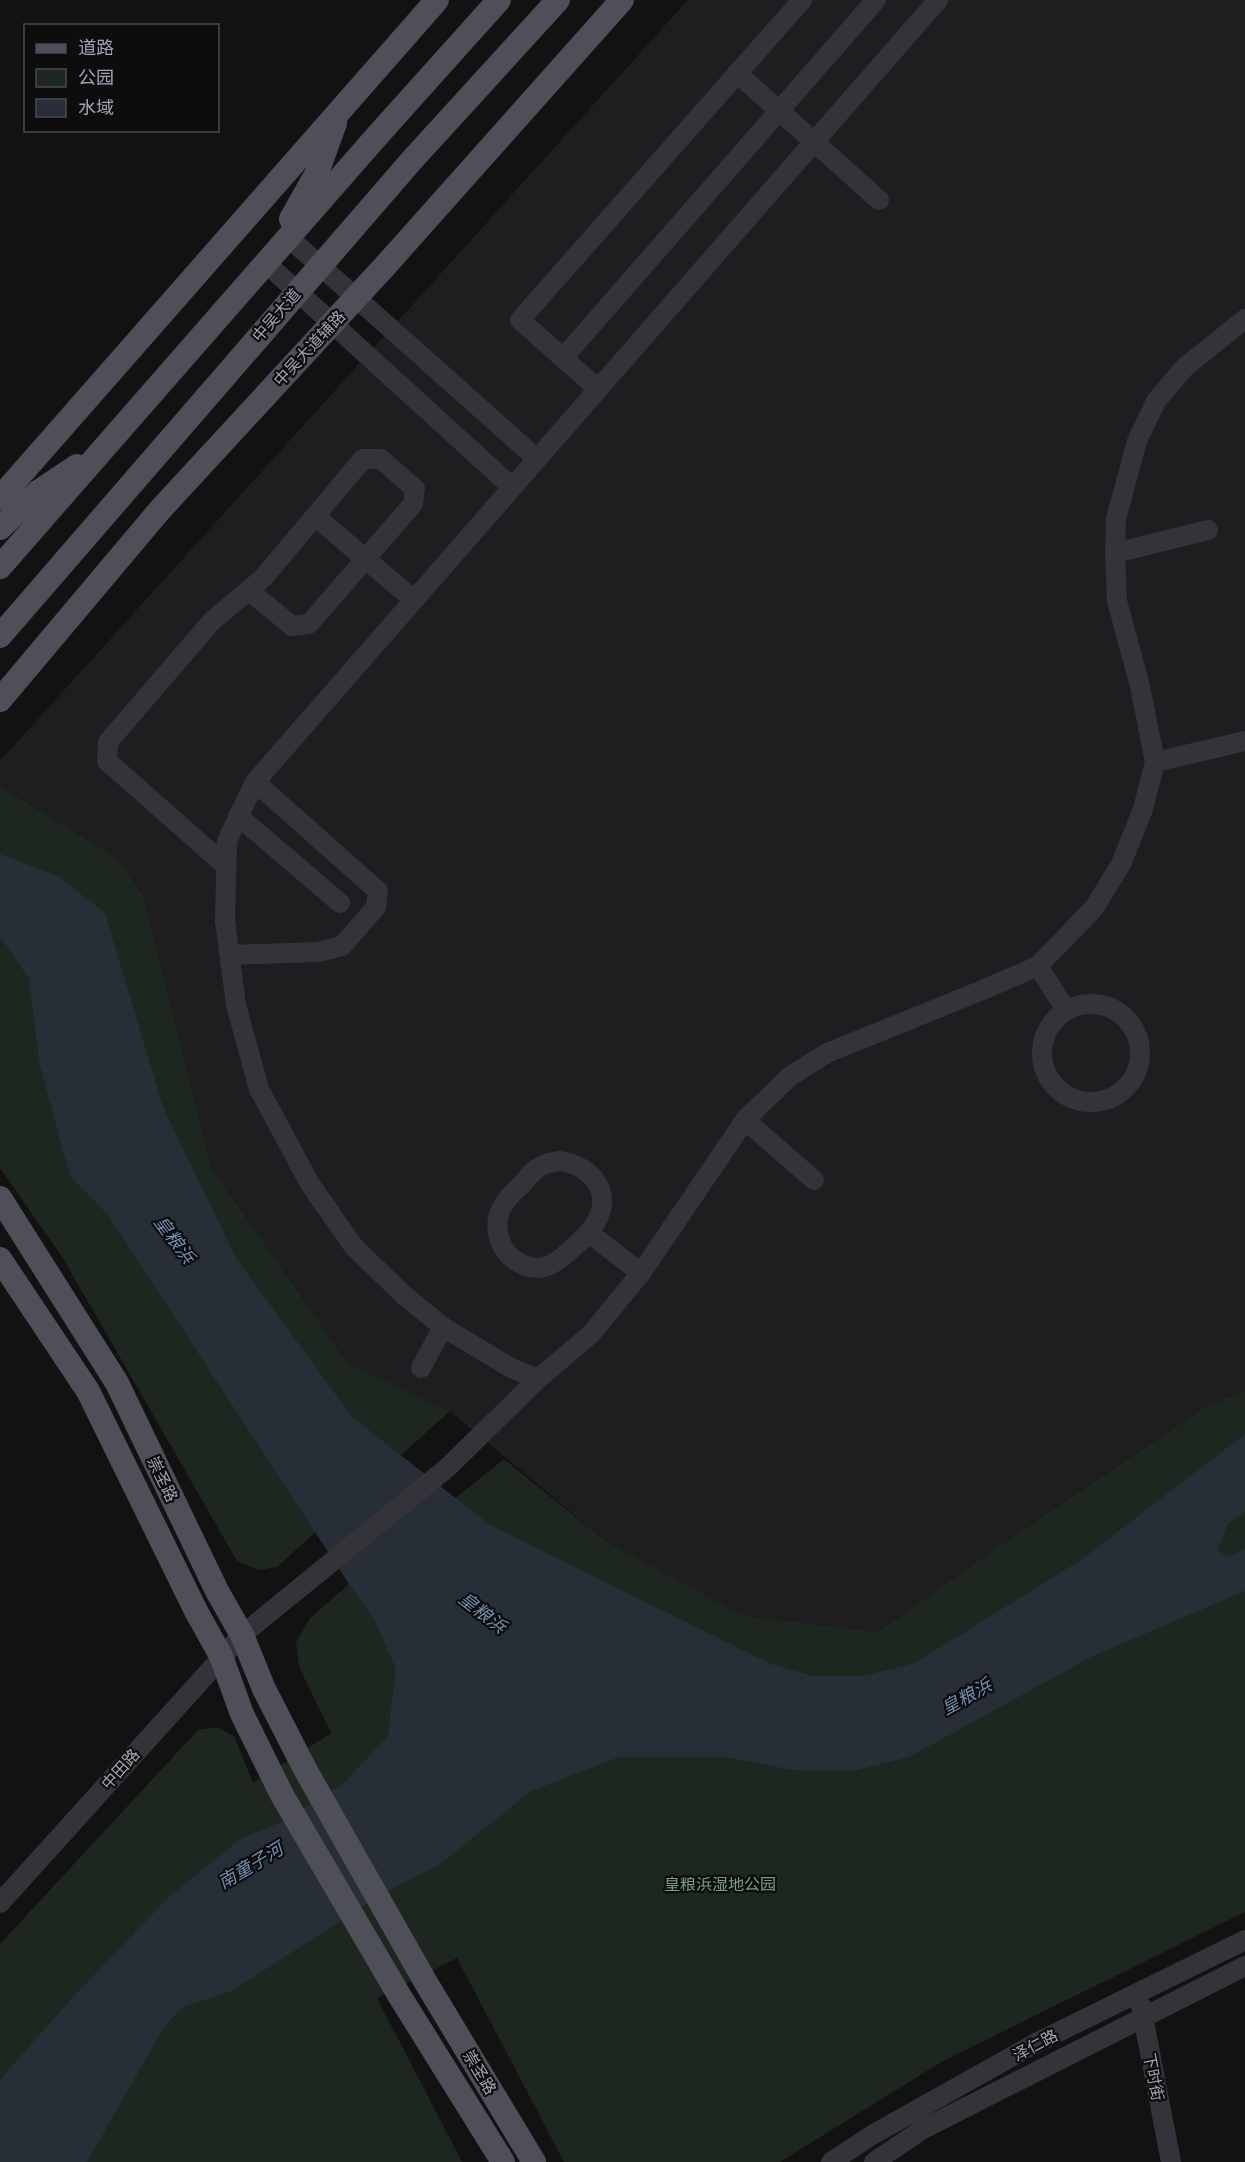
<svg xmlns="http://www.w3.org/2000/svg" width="1245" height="2162" font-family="Ubuntu,'Noto Sans SC',sans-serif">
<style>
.built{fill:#1e1e20}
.green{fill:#1e2620}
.water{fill:#282e37}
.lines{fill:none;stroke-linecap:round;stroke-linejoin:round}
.minor{stroke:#333339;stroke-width:20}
.major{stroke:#4e4f58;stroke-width:24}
.labels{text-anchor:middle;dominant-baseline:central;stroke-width:4.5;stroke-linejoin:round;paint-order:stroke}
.street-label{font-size:16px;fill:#a2a5b5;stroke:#0d0d0e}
.park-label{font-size:16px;fill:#78a181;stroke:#0d0d0e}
.water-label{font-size:18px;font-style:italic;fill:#778eb2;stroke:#0d0d0e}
</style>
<rect width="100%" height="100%" fill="#121213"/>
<path class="built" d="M688,0H1245V1391L1208,1405L993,1550L878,1632L745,1616L604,1540L450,1411L348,1363L211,1167L143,896L120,860L0,786V761Z"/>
<g class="green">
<path d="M0,786L120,860L143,896L211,1167L348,1363L450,1411L277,1567L258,1570L237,1561L64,1260L0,1168Z"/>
<path d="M1245,1391V1912L943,2061L780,2162H564L457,1958L377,1998L462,2162H0V1944L198,1730L217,1727L234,1736L253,1783L331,1733L299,1667L296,1642L310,1618L349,1584L504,1459L604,1540L745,1616L878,1632L993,1550L1208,1405Z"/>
</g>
<path class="water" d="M0,854L58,876L105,913L163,1107L236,1258L352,1417L490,1525L771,1664L813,1676H863L915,1663L1081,1560L1245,1434V1511L1228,1524L1218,1548L1226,1558L1245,1548V1591L1093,1656L909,1757L853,1771L793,1770L725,1757H619L531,1791L439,1865L385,1892L232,1991L182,2007L164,2027L87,2162H0V2080L73,1997L168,1898L240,1839L277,1824L341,1786L388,1736L396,1669L374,1619L349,1584L108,1215L70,1176L40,1066L29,979L0,936Z"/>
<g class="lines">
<g class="minor">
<path d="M737,73L879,200"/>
<path d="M289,238L537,459"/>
<path d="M267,264L512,487"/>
<path d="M563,358L876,0"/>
<path d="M598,389L520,320L802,0"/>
<path d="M315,516L414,600"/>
<path d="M1115,553L1208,530"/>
<path d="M1155,762L1245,741"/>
<path d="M238,816L340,903"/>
<path d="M226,866L107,761L108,742L212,621L263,578L363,459H381L415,489L413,504L309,624L292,626L248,590"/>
<path d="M230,955L318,952L342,946L376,907L378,891L255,782"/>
<path d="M1038,966L1066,1010"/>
<circle cx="1091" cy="1053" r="49"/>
<path d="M745,1120L814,1180"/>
<path d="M559,1161C590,1165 614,1191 596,1222C591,1232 583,1239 575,1246C555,1265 538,1278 512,1258C497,1245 492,1221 504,1204C508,1197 516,1190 522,1184C529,1176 536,1167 546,1164C550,1162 555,1162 559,1161Z"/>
<path d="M589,1233L641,1273"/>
<path d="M421,1368L443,1327"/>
<path d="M538,1379L511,1368L443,1327L406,1297L354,1247L310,1184L259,1089L236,1005L225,921L227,841L255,782L938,0"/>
<path d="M0,1903L242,1635L447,1468L538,1379L591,1334L641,1273L745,1120L789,1077L827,1053L985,989L1038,966L1094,908L1121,864L1143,809L1155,762L1140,686L1117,601L1115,553L1116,519L1137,441L1156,401L1185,367L1245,319"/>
<path d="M1141,2006L1171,2162"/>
<path d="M831,2162L872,2135L1036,2043L1245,1940"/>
<path d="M874,2162L923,2129L1245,1966"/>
</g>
<g class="major">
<path d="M291,219L317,173L335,123"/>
<path d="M0,498L437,0"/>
<path d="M0,528L38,492L77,466"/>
<path d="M0,567L377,136L499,0"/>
<path d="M0,636L412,160L558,0"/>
<path d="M0,700L159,511L385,266L622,0"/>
<path d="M0,1198L117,1383L217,1591L242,1635L264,1689L306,1771L425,1981L534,2162"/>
<path d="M0,1259L88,1391L196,1611L221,1656L242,1714L282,1795L399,1995L503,2162"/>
</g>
</g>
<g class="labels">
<g class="street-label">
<text transform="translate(276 315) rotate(-49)">中吴大道</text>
<text transform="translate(309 348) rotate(-47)">中吴大道辅路</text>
<text transform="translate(163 1479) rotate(64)">崇圣路</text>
<text transform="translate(120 1769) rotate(-48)">中田路</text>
<text transform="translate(1035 2045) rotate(-28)">泽仁路</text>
<text transform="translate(480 2072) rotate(59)">崇圣路</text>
<text transform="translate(1154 2077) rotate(79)">下时街</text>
</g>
<g class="park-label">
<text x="720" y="1884">皇粮浜湿地公园</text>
</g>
<g class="water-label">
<text transform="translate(175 1239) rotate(53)">皇粮浜</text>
<text transform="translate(483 1612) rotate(38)">皇粮浜</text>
<text transform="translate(966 1696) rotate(-29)">皇粮浜</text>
<text transform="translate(250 1865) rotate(-31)">南童子河</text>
</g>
</g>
<rect x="24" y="24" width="195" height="108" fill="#0d0d0e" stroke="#494a51" stroke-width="1.5"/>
<rect x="36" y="44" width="30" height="9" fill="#4e4f58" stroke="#494a51" stroke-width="1.5"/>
<text x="78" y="54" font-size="18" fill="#a2a5b5">道路</text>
<rect x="36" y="69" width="30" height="18" fill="#1e2620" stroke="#494a51" stroke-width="1.5"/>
<text x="78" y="84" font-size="18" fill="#a2a5b5">公园</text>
<rect x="36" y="99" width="30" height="18" fill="#282e37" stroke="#494a51" stroke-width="1.5"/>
<text x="78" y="114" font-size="18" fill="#a2a5b5">水域</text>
</svg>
